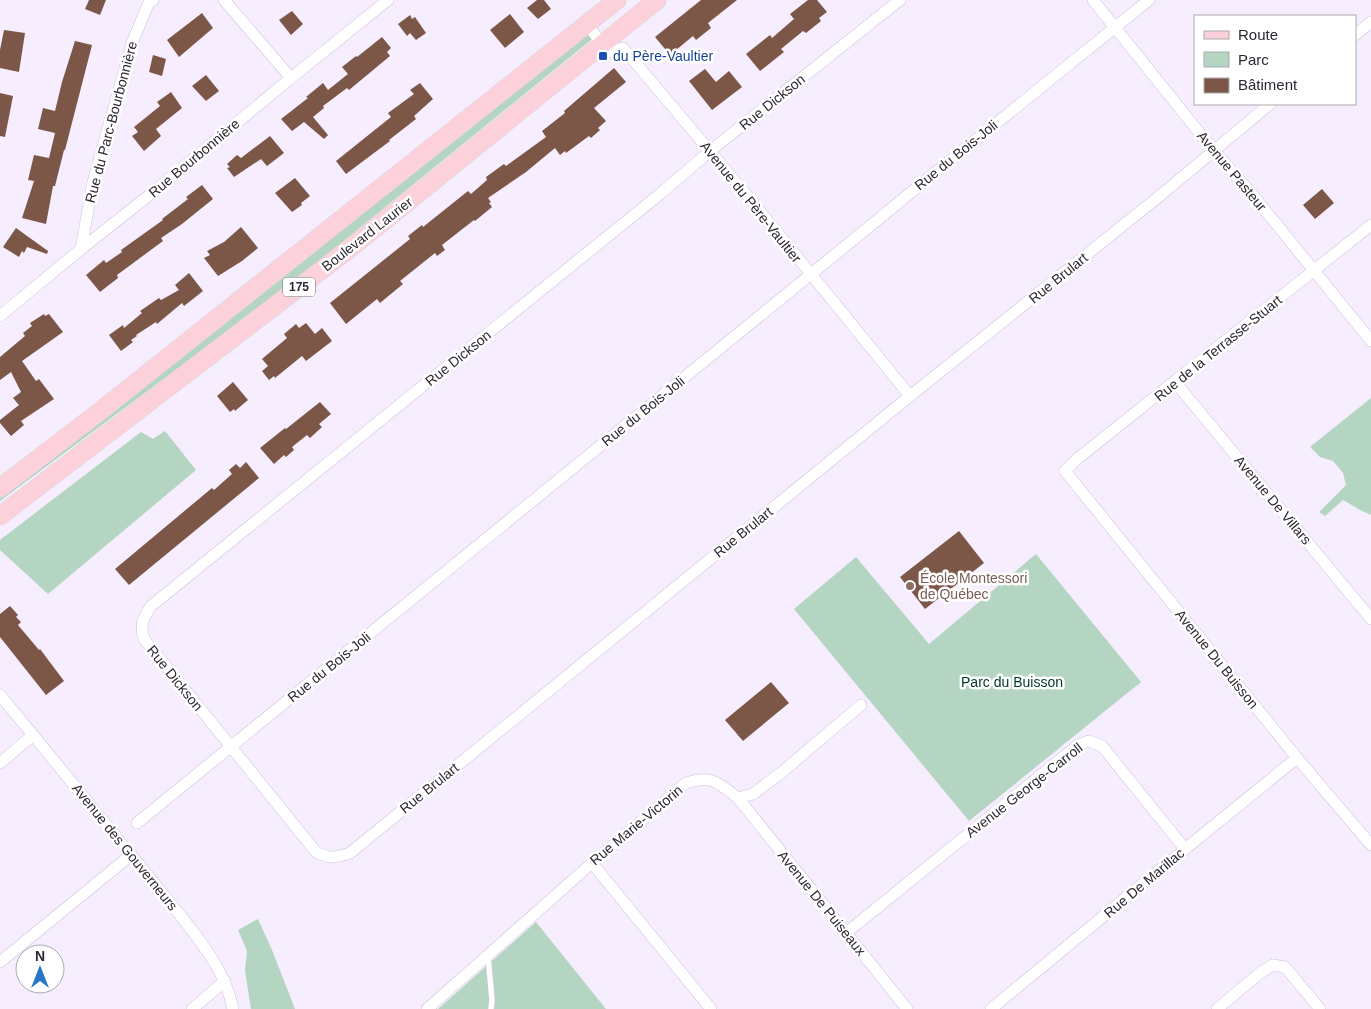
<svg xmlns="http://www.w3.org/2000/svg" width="1371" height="1009" font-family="Helvetica,sans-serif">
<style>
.green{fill:#b4d5c1}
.building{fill:#7c5747}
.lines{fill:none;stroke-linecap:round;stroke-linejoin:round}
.service-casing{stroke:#cec0db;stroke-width:7}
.minor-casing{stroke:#cec0db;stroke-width:12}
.primary-casing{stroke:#d9d8da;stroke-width:19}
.service{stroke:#fff;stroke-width:5.5}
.minor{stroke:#fff;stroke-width:11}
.primary{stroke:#fcd1dc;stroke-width:18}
.transit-dot{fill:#1a4fb4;stroke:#fff;stroke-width:2}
.education-dot{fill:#8d6e63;stroke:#fff;stroke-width:2}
.labels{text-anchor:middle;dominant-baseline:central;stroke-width:5;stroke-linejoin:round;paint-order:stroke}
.shield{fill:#fff;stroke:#6b686f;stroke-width:1}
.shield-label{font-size:12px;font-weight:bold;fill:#2c2731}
.transit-label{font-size:14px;fill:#164399;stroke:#fff;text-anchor:start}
.street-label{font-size:14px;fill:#2c2731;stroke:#fff}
.education-label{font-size:14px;fill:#785e54;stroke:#fff;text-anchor:start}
.park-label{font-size:14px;fill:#013720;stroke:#fff}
</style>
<rect width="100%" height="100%" fill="#f6edff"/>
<g class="green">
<path d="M587,35H589L592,37L591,40L287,287L0,501V498L43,466L121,401L353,221L548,63Z"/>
<path d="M1371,398V515L1360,510L1343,500L1325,516L1319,512L1346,485L1343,473L1333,461L1320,457L1310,447Z"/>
<path d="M165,431L196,470L48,594L0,550V540L141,432L153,439Z"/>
<path d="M1036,554L1141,682L969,821L794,609L856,557L929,644Z"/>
<path d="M258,919L272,950L295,1009H251L245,971L247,951L238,930Z"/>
<path d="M536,922L606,1009H438Z"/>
</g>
<g class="building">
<path d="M89,0H106L100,15L85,9Z"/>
<path d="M537,0H544L551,9L538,19L527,8Z"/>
<path d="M701,0H737L708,23L711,28L696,40L693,36L670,55L655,37Z"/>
<path d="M808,0H817L827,12L819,18L821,21L806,33L803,31L781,49L784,52L760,71L746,54L770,35L772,38L794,19L790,14Z"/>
<path d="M292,11L303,24L291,35L279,20Z"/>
<path d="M202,13L213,28L179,57L167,40Z"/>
<path d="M510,14L524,32L505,48L490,30Z"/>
<path d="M410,15L412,19L415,17L426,33L416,40L410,33L407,36L398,24Z"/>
<path d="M4,30L25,33L19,72L0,68V50Z"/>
<path d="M382,37L391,48L387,52L390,56L349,90L347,88L323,106L324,108L313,117L328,135L324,139L304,122L292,131L281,119L308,98L306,97L323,83L328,90L348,74L342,67L356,56L357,57Z"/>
<path d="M75,41L92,45L65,150H64L55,186H53L46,224L22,218L34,181L28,180L34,155L49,158L55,133L38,129L43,108L55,111L62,82Z"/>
<path d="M153,55L166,59L162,76L149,72Z"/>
<path d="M614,68L626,82L594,108L606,121L598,128L600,130L591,138L589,136L566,153L565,151L560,155L555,148L526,172L488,198L491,202L489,203L492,207L475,221L474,220L442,245L445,250L437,256L435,253L400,281L403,284L380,303L377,299L346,324L330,303L410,239L408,236L422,225L423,227L468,191L471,194L487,180L486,177L504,164L506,166L546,137L542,131L565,113L564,111Z"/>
<path d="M705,69L716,82L729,71L742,87L712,110L689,81Z"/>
<path d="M206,75L219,91L206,101L192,86Z"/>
<path d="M420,83L433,99L414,116L416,119L389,140L390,141L346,174L336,161L391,117L388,113L414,94L410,90Z"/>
<path d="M171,92L182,108L156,129L161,136L144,151L132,136L138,132L134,127L160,106L157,102Z"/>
<path d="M0,93L13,96L5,137L0,136Z"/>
<path d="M270,136L284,153L267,166L261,159L234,177L227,168L230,167L227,164L237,155L241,158Z"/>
<path d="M295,178L310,196L301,203L302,205L292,212L275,193Z"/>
<path d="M202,185L213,199L182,224L161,238L163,241L117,275L118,278L100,292L86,275L104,260L106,263L122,252L121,250L163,220L162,219L188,199L186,197Z"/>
<path d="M1322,189L1334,203L1315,219L1303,205Z"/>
<path d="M241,227L258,248L242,261L218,276L204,258L210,255L207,251L224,242Z"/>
<path d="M16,228L48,251L47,254L27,247L24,253L22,251L19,257L3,247Z"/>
<path d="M189,273L203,291L184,306L182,303L157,324L156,322L136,335L137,336L131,340L133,342L121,351L109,335L123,325L124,328L142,313L140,311L159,298L161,300L179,290L175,285Z"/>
<path d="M44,314L45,316L49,314L63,332L22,361L36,381L39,379L54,399L21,421L24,425L11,436L0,423V420L19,405L13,398L21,392L11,372L0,380V357L25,336L23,333L32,326L30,323Z"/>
<path d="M306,323L315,334L322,328L332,341L306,361L302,356L275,378L274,376L269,380L262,371L268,366L262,359L287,338L284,334L296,324L299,328Z"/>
<path d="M233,382L248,400L235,411L234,409L230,412L217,396Z"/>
<path d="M320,402L331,414L319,424L322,427L310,438L307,435L292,447L294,450L286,457L284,455L274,464L260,448L285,428L286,429Z"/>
<path d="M246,462L259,478L129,585L115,569L212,488L214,490L232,474L229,470L236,464L240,468Z"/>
<path d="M959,531L984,563L925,609L900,577Z"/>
<path d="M10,606L18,615L16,617L21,622L18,625L39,650L40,649L64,681L46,695L0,637V614Z"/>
<path d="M771,682L789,703L743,741L725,720Z"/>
</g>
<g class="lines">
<g class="service-casing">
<path id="service" d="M488,956L492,1000L491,1009"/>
</g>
<g class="minor-casing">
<g id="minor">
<path d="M224,0L291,78"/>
<path d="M900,0L710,151L660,194L151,606C142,620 140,624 144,639L316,852C330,859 335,858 350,853L910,396L1162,194L1270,104"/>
<path d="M1093,0L1214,151L1252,194L1371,341"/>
<path d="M587,24L608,52L623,48L746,194L910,396"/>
<path d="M1355,35L1371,22"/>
<path d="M1371,225L1077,459L1065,471L1297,758L1371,845"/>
<path d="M81,249L93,182L132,43L149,2L153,0"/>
<path d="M0,316L81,249L152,193L291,78L388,0"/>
<path d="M1175,382L1371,619"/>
<path d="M0,695C44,748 87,801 131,855C149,876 166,898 184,920C205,947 226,974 233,1009"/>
<path d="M0,763L33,735"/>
<path d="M738,798L907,1009"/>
<path d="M137,823L826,262L936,172L1149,0"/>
<path d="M592,863L711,1009"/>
<path d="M846,933L1078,745L1089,741L1102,746L1185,849"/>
<path d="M0,962L131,855"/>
<path d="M192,1009L225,981"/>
<path d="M427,1009L592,863L686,783C712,775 717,782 738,798L753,794L782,772L861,705"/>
<path d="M991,1009L1185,849L1297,758"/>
<path d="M1217,1009L1260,973L1273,965L1285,967L1320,1009"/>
</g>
</g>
<g class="primary-casing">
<g id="primary">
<path d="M0,488L99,412L617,0"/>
<path d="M0,516L353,246L657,0"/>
</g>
</g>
<use href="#service" class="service"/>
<use href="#minor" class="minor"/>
<use href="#primary" class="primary"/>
</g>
<rect class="transit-dot" x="598" y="51" width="10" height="10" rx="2.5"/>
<circle class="education-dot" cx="910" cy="586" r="5"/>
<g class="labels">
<rect class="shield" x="283" y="277.5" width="32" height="19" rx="4"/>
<g class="shield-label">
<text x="299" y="287">175</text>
</g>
<g class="transit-label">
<text x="613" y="56">du Père-Vaultier</text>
</g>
<g class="street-label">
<text transform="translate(772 102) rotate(-39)">Rue Dickson</text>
<text transform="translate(111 122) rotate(-75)">Rue du Parc-Bourbonnière</text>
<text transform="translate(956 155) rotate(-39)">Rue du Bois-Joli</text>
<text transform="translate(194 158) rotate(-40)">Rue Bourbonnière</text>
<text transform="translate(1232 171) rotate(50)">Avenue Pasteur</text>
<text transform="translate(751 202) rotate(51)">Avenue du Père-Vaultier</text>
<text transform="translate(367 234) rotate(-38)">Boulevard Laurier</text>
<text transform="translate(1058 278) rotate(-39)">Rue Brulart</text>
<text transform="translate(1218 348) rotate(-39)">Rue de la Terrasse-Stuart</text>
<text transform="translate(458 358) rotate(-39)">Rue Dickson</text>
<text transform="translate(643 411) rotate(-39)">Rue du Bois-Joli</text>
<text transform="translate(1273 500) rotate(50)">Avenue De Villars</text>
<text transform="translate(743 532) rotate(-39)">Rue Brulart</text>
<text transform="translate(1217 659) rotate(51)">Avenue Du Buisson</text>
<text transform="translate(329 667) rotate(-39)">Rue du Bois-Joli</text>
<text transform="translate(175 678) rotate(51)">Rue Dickson</text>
<text transform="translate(429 788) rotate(-39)">Rue Brulart</text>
<text transform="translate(1024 790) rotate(-38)">Avenue George-Carroll</text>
<text transform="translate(636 825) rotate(-40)">Rue Marie-Victorin</text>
<text transform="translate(125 847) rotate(51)">Avenue des Gouverneurs</text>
<text transform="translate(1144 883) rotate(-40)">Rue De Marillac</text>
<text transform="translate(822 903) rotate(51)">Avenue De Puiseaux</text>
</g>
<g class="education-label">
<text x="920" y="578">École Montessori<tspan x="920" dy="16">de Québec</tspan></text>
</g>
<g class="park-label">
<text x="1012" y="682">Parc du Buisson</text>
</g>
</g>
<rect x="1194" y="15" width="162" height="90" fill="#ffffff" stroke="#aba9ad"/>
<rect x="1204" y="31" width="25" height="8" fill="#fcd1dc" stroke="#aba9ad"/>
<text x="1238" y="40" font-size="15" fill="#2c2731">Route</text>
<rect x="1204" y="52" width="25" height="15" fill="#b4d5c1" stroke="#aba9ad"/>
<text x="1238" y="65" font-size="15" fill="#2c2731">Parc</text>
<rect x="1204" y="78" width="25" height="15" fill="#7c5747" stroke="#aba9ad"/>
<text x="1238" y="90" font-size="15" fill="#2c2731">Bâtiment</text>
<g transform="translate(40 969)"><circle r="24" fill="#ffffff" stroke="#aba9ad"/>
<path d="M0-4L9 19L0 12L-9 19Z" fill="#2876c6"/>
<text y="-8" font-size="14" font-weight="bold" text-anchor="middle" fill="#2c2731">N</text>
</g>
</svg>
